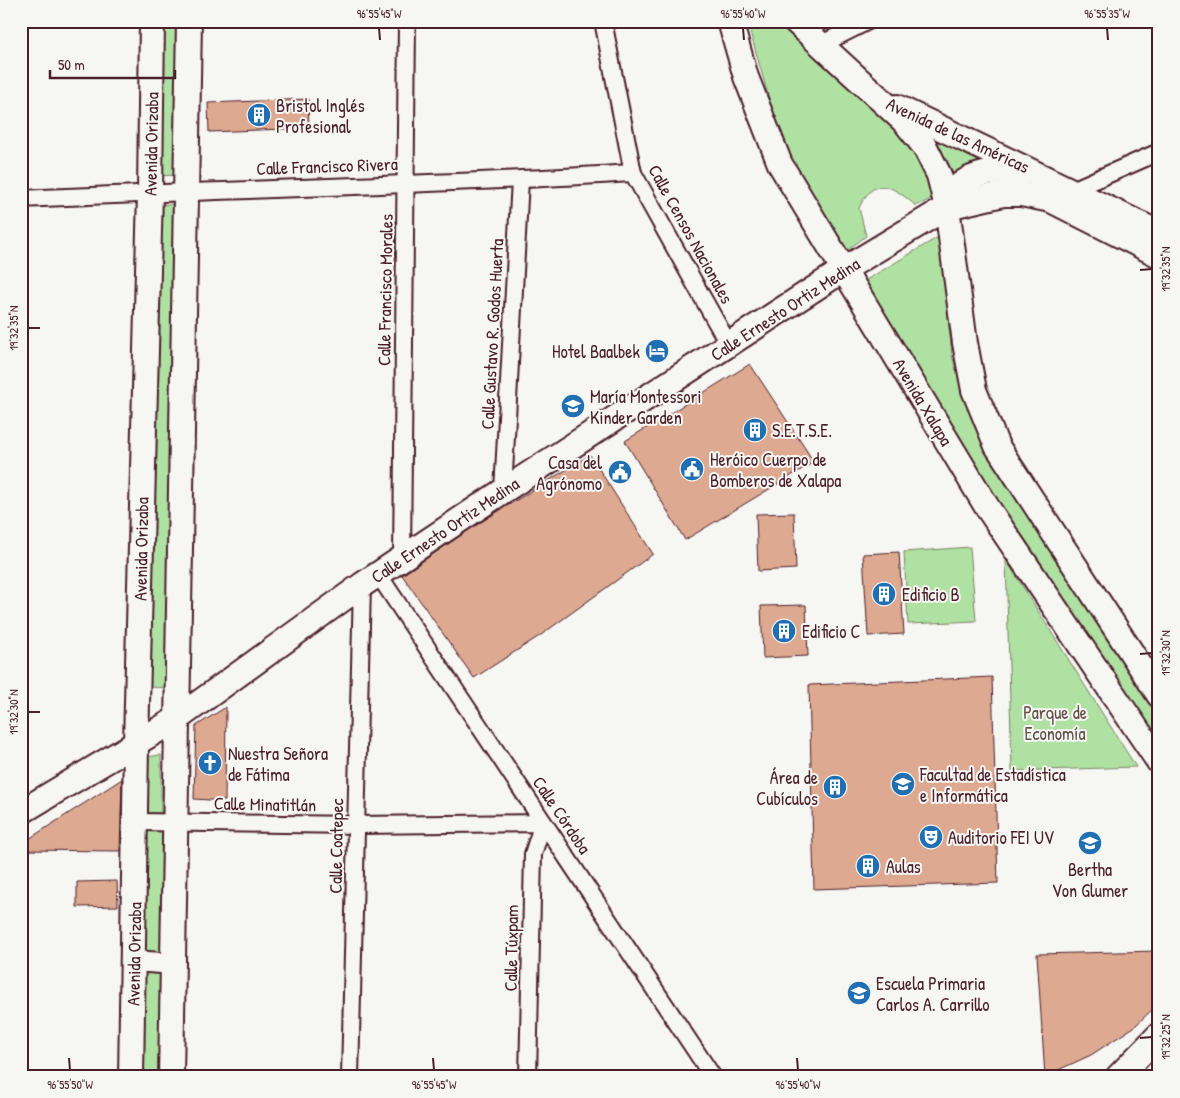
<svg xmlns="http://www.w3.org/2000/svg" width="1180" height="1098" font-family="'Patrick Hand',sans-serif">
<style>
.green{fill:#afe1a2;stroke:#7c8066}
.building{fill:#dda991;stroke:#4a1f2b}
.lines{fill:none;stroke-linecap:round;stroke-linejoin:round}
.minor-casing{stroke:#4a1f2b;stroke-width:20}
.tertiary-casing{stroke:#4a1f2b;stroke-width:24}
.secondary-casing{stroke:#4a1f2b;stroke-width:28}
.minor{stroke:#f6f6f2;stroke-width:16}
.tertiary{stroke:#f6f6f2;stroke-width:20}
.secondary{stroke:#f6f6f2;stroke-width:24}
.ticks{fill:none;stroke:#4a1f2b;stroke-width:2}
.labels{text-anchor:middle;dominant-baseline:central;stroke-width:4;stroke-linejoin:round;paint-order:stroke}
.poi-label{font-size:18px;fill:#4a1f2b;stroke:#f6f6f2;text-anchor:start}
.street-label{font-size:18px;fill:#4a1f2b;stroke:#f6f6f2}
.park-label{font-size:18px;fill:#635049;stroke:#f6f6f2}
.neatline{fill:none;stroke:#4a1f2b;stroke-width:2}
.ticks-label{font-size:12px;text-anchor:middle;fill:#4a1f2b}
</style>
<rect width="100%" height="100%" fill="#f6f6f2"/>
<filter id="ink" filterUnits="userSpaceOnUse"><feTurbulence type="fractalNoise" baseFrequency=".02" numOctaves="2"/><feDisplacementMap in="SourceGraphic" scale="10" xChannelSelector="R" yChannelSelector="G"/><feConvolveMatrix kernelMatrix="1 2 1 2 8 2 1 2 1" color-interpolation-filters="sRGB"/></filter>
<g filter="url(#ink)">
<g class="green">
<path d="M160,21H183L180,175L158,176Z"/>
<path d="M747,21H778L793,35L855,82L880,107L925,165L933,198L916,206C894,187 875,173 859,208L866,236L845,252L782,144Z"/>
<path d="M919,117L999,158L956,179L938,143Z"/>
<path d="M176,204L171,688L149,687L156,205Z"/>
<path d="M940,236L952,356L975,428L1159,708V747L954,434L866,280Z"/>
<path d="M970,547L976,621L908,624L904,552Z"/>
<path d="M1006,560L1136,767L1012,771Z"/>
<path d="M161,755V813H138V758Z"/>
<path d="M144,828L165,829L160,958L141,956Z"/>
<path d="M143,970L166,971L164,1077H142Z"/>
</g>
<g class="building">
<path d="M308,99L309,128L209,132L208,103Z"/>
<path d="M750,364L814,462L685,540L625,441Z"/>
<path d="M590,455L653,554L541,635L474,678L402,575L476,525Z"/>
<path d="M794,513L796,569L758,571L756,514Z"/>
<path d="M899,552L904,634L868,636L863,554Z"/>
<path d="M806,605L808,656L763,658L761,606Z"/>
<path d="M992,677L998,883L814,889L809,685Z"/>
<path d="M226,707L225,801L194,799L196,726Z"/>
<path d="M122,779L120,851L21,850V844Z"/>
<path d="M117,881L118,906L77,907V882Z"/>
<path d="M1159,951V1003L1134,1027L1091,1055L1045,1076L1037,954Z"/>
</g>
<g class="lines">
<g class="minor-casing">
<g id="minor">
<path d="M603,21L633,173L729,345"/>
<path d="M820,45L868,21"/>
<path d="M1070,191L1159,152"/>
<path d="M21,199C225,189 430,186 633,173"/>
<path d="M503,491L520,180"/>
<path d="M402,559L407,21"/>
<path d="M378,574L713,1077"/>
<path d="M136,822L356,825L543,823L533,854L528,1077"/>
<path d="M350,1077L362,585"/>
</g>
</g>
<g class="tertiary-casing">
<path id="tertiary" d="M134,961L175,964"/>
</g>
<g class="secondary-casing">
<g id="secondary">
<path d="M730,21L746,77L780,164L987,507L1159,762"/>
<path d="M795,21L906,123L925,147L939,175L947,207L965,343L974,390L997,446L1159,695"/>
<path d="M897,107L1159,233"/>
<path d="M947,207C950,202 952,193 956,189C971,171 1005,170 1027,171"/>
<path d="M21,812L178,718L362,585L503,491L843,270L947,207L1003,194H1021L1051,200L1159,255"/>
<path d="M131,1077L136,743L150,192L152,21"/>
<path d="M171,1077L189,21"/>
<path d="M1118,1077L1159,1035"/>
</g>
</g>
<use href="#minor" class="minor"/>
<use href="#tertiary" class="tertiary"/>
<use href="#secondary" class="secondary"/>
</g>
</g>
<path class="ticks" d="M379,28L380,40M743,28L744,40M1107,28L1108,40M1140,270L1152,269M28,328H40M1140,654L1152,653M28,712H40M1140,1038L1152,1037M69,1058L70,1070M433,1058L434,1070M797,1058L798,1070"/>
<defs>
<g id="building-disc" transform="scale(1.25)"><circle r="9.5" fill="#1f6fb2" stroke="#f6f6f2"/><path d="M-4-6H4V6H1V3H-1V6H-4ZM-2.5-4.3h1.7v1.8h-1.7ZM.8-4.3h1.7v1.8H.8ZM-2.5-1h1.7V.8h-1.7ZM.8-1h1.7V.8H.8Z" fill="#fff"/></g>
<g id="hotel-disc" transform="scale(1.25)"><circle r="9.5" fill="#1f6fb2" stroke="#f6f6f2"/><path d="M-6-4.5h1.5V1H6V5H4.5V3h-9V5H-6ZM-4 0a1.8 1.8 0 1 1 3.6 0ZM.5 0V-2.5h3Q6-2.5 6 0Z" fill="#fff"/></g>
<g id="school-disc" transform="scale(1.25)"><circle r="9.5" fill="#1f6fb2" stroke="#f6f6f2"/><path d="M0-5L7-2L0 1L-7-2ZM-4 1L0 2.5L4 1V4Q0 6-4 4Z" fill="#fff"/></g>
<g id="civic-disc" transform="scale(1.25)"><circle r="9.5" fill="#1f6fb2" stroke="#f6f6f2"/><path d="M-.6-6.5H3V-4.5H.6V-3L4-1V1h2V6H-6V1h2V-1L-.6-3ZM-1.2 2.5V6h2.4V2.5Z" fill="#fff"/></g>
<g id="church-disc" transform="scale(1.25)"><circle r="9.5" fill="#1f6fb2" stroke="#f6f6f2"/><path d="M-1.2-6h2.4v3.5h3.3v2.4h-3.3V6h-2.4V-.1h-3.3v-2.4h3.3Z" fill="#fff"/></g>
<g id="university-disc" transform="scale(1.25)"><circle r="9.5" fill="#1f6fb2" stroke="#f6f6f2"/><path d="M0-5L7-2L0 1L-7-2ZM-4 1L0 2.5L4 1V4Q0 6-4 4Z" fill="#fff"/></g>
<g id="theatre-disc" transform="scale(1.25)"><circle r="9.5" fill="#1f6fb2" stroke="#f6f6f2"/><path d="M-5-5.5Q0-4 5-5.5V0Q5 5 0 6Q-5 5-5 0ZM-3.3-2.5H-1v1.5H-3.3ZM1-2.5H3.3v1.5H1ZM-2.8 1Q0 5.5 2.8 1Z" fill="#fff"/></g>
</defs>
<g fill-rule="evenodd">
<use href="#building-disc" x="259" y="115"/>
<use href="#hotel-disc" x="657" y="351"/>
<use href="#school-disc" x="573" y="406"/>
<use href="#building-disc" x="755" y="430"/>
<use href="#civic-disc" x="692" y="469"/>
<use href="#civic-disc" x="620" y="472"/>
<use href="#building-disc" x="884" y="594"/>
<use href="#building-disc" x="784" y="631"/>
<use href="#church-disc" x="210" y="763"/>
<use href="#university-disc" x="903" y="784"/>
<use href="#building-disc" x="835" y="787"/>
<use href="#theatre-disc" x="931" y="837"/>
<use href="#school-disc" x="1090" y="843"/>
<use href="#building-disc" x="868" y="866"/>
<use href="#school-disc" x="859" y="993"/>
</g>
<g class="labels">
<g class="poi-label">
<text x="276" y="105">Bristol Inglés<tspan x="276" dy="21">Profesional</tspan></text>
<text x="640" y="351" text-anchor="end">Hotel Baalbek</text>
<text x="590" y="396">María Montessori<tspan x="590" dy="21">Kinder Garden</tspan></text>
<text x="772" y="430">S.E.T.S.E.</text>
<text x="710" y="459">Heróico Cuerpo de<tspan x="710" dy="21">Bomberos de Xalapa</tspan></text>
<text x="602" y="462" text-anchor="end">Casa del<tspan x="602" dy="21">Agrónomo</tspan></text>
<text x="902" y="594">Edificio B</text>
<text x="802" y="631">Edificio C</text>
<text x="228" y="753">Nuestra Señora<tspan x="228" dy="21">de Fátima</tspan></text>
<text x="920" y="774">Facultad de Estadística<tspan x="920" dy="21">e Informática</tspan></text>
<text x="818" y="777" text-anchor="end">Área de<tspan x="818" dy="21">Cubículos</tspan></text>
<text x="948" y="837">Auditorio FEI UV</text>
<text x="886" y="866">Aulas</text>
<text x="1090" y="869" text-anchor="middle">Bertha<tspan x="1090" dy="21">Von Glumer</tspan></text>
<text x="876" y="983">Escuela Primaria<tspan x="876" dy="21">Carlos A. Carrillo</tspan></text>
</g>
<g class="street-label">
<text transform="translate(958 135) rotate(25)">Avenida de las Américas</text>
<text transform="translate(151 144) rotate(-89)">Avenida Orizaba</text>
<text transform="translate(327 166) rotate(-2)">Calle Francisco Rivera</text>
<text transform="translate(691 234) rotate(61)">Calle Censos Nacionales</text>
<text transform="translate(385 290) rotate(-89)">Calle Francisco Morales</text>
<text transform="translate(785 309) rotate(-33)">Calle Ernesto Ortiz Medina</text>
<text transform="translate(492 334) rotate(-87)">Calle Gustavo R. Godos Huerta</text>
<text transform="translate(923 402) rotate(59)">Avenida Xalapa</text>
<text transform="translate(445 530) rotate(-34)">Calle Ernesto Ortiz Medina</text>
<text transform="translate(141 549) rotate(-89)">Avenida Orizaba</text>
<text transform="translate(265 804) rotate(1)">Calle Minatitlán</text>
<text transform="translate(562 815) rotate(56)">Calle Córdoba</text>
<text transform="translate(336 846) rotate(-89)">Calle Coatepec</text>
<text transform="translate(511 948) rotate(-89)">Calle Túxpam</text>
<text transform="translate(134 954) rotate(-89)">Avenida Orizaba</text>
</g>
<g class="park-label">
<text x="1055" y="712">Parque de<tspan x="1055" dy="21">Economía</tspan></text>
</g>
</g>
<rect width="1180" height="1098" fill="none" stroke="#f6f6f2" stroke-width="55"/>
<path d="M50 70v8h125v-8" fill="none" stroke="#4a1f2b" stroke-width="2.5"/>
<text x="58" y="70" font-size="15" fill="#4a1f2b" stroke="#f6f6f2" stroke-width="4" paint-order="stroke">50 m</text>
<rect x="28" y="28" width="1124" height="1042" class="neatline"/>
<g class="ticks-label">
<text x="379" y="18">96°55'45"W</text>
<text x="743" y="18">96°55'40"W</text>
<text x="1107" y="18">96°55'35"W</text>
<text transform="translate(1166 269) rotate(-90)" y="4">19°32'35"N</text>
<text transform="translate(14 328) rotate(-90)" y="4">19°32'35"N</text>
<text transform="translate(1166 653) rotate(-90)" y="4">19°32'30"N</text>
<text transform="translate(14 712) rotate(-90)" y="4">19°32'30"N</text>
<text transform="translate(1166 1037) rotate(-90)" y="4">19°32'25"N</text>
<text x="70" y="1089">96°55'50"W</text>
<text x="434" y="1089">96°55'45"W</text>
<text x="798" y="1089">96°55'40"W</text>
</g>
</svg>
